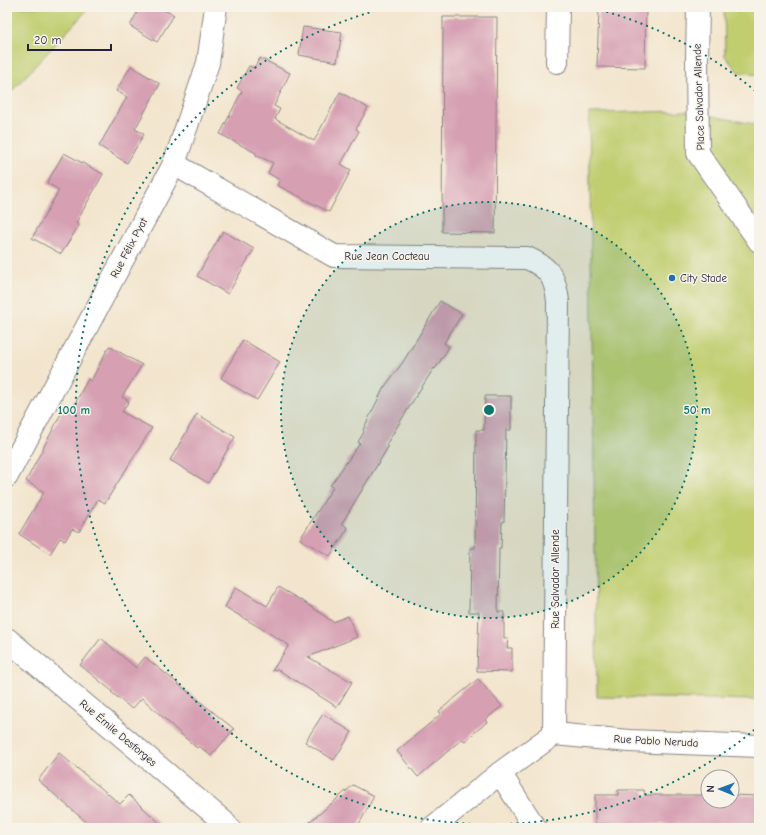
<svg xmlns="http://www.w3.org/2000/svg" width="766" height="835" font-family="'Comic Neue',sans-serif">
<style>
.green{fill:#c0ce70;stroke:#717856}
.building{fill:#d69fb2}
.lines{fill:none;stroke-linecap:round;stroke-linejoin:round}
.minor-casing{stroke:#8a8484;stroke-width:24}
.tertiary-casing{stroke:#8a8484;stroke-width:24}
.minor{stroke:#fff;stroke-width:22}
.tertiary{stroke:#fff;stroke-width:22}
.ring{fill:none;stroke:#0f766e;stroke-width:2;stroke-dasharray:2 4}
.poi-dot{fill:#1f6fb2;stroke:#f7f3e8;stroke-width:1.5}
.labels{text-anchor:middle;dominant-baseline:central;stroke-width:3;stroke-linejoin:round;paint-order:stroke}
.street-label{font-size:11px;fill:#22223b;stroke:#f7f3e8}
.poi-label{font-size:11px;fill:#22223b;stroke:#f7f3e8;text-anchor:start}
.centre{fill:#0f766e;stroke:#f7f3e8;stroke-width:2}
.ring-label{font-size:12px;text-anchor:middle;font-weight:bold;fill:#0f766e;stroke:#f7f3e8;stroke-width:3;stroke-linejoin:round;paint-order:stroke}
</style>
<rect width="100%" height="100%" fill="#f7f3e8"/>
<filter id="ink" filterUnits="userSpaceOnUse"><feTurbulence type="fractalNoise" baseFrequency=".025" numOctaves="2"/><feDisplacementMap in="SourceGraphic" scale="8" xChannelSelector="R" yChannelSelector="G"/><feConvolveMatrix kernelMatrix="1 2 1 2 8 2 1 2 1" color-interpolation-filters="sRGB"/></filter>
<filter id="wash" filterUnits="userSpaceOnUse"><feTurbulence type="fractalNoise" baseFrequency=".012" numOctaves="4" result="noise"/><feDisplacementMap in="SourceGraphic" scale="16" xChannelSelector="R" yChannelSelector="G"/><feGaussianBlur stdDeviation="0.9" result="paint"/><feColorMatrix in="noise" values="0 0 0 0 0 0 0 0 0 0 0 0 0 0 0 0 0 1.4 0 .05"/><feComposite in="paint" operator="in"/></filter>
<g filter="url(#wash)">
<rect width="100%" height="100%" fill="#f3e5cd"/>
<g class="green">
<path d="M7,7H90L7,96Z"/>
<path d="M724,7H757L758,75L738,72L725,56Z"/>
<path d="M686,111L759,125V700L597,697L589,113Z"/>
</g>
<g id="blocks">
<g class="building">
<path d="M140,7H158L174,15L157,42L130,26Z"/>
<path d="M599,7H646L645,68L597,67Z"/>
<path d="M443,17H497L495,233L442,232Z"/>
<path d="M303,27L342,32L337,62L299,55Z"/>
<path d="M260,58L290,73L274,106L280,109L275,119L314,141L340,92L368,108L356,129L359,131L341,164L351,170L329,212L277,185L280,180L268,173L273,163L256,155V153L220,134L242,91L237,88L244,75L249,66L254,68Z"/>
<path d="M131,66L160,84L135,129L144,134L127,163L99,146L127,97L116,91Z"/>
<path d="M64,153L103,174L76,223L79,225L61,254L32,238L59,190L47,183Z"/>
<path d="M223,231L254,249L228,294L197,276Z"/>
<path d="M440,301L462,314L444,343L449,347L435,369L434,368L416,396L386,445L388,447L342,523L348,528L330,556L300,539L333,487L330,486L360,443L358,442L364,432L363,430L383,389L403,362Z"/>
<path d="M243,340L280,362L257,400L221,378Z"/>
<path d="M109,346L142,365L122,397L129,401L122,412L152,428L105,503L98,499L79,532L72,529L65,541L60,538L50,554L19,534L44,492L26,481L64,408L71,411L88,379L91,381Z"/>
<path d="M485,396H511V430H506L504,522H502L501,548H499L498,612H504V638H508L507,648H512V672L477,671L479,612H469L470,548H475L476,430H484Z"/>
<path d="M197,414L235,437L208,483L170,460Z"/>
<path d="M236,587L267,606L278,587L309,605L333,622L348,616L357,637L308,657L352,682L337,707L277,669L272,671L289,645L225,607Z"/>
<path d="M101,638L136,668L145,657L234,729L211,756L199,746L197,748L182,735L142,698L132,709L111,692L112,691L80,665Z"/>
<path d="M478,679L502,706L485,720L487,722L465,741L462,739L418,777L397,751L441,714L439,711Z"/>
<path d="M323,714L352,732L334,760L305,742Z"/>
<path d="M59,753L120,804L129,795L165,828H93L38,780Z"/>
<path d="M353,785L374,796L357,828H303Z"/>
<path d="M618,790H644L645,795H708V801H732V795L759,796V828H690V825L644,824V828H617V824H595V795H618Z"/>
</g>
</g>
</g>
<g filter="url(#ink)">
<use href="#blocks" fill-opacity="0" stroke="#8a8484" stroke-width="1"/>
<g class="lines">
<g class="minor-casing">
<g id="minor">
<path d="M698,7L697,59L698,153L759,241"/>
<path d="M557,62L558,7"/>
<path d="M174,164L334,256L527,258C550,268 555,277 558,301L554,734"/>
<path d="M7,639L224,822L229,828"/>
<path d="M554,734L629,741L759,746"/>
<path d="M500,773L535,828"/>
<path d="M432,828L500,773L554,734"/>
</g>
</g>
<g class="tertiary-casing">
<path id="tertiary" d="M7,476L174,164L208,63L216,7"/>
</g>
<use href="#minor" class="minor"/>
<use href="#tertiary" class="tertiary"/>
</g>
</g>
<circle cx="489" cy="410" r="208" fill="#0f766e" fill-opacity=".12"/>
<g class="ring">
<circle cx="489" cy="410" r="208"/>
<path d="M759 726A415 415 0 1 1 389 7M589 7A415 415 0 0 1 759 94"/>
</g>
<circle class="poi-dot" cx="672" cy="278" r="4"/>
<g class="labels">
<g class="street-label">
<text transform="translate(699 97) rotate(-92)">Place Salvador Allende</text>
<text transform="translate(129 248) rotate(-62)">Rue Félix Pyat</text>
<text x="387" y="256">Rue Jean Cocteau</text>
<text transform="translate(555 579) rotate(-90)">Rue Salvador Allende</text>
<text transform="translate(118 733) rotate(40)">Rue Émile Desforges</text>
<text transform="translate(656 741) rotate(3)">Rue Pablo Neruda</text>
</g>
<g class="poi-label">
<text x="680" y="278">City Stade</text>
</g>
</g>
<circle cx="489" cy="410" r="6" class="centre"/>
<g class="ring-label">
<text x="697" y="414">50 m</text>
<text x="74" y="414">100 m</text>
</g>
<rect width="766" height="835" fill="none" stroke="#f7f3e8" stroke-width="24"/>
<g transform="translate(720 789) rotate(271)"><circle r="19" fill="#f7f3e8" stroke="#a29fa3"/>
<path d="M0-3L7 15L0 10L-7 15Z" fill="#1f6fb2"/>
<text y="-6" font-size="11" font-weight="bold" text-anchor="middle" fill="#22223b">N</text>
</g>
<path d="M28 44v6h83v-6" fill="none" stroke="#22223b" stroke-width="2"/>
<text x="34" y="44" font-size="12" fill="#22223b" stroke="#f7f3e8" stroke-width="3" paint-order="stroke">20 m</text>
</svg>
